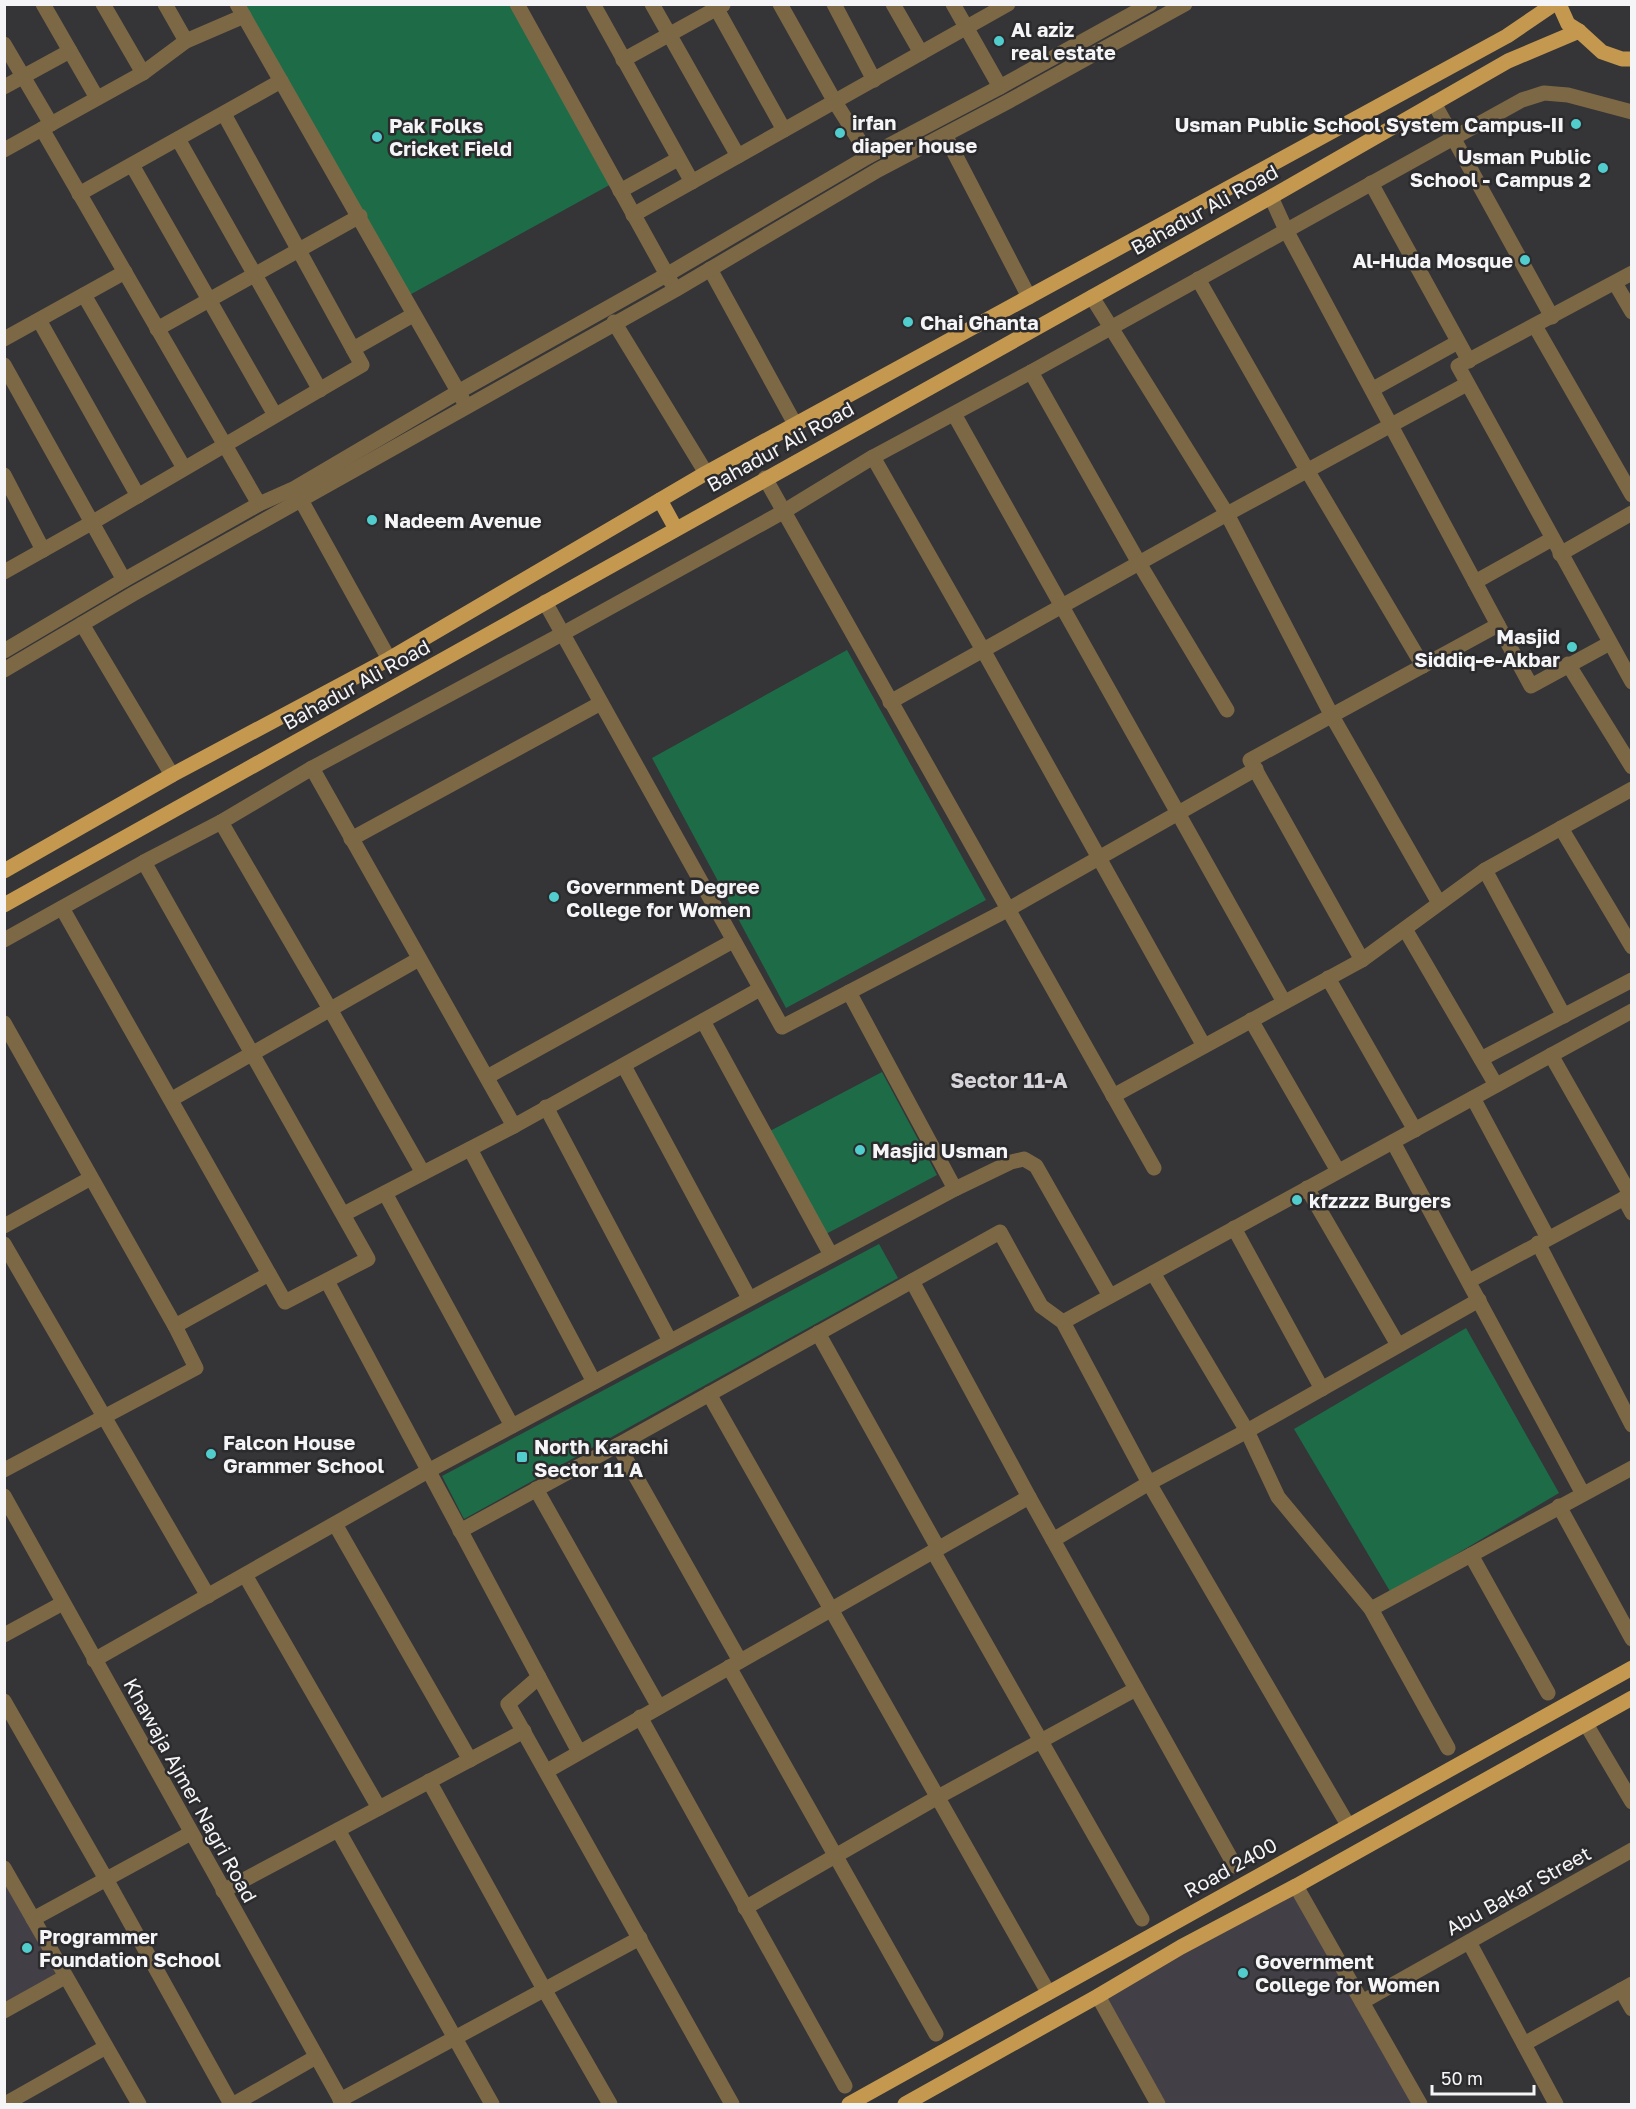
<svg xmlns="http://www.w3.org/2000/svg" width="1636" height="2109" font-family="'Golos Text',sans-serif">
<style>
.built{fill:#423f47}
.green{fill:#1d6c47}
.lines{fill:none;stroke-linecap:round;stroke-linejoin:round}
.minor{stroke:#7d6846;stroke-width:15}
.major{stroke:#c5984f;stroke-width:15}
.poi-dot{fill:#52cdcd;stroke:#2b2a2d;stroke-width:2}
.labels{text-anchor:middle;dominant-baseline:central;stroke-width:5;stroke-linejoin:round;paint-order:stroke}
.poi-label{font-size:20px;font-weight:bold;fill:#f5f4f6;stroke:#2b2a2d;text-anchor:start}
.street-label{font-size:20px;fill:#f5f4f6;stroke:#2b2a2d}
.neighbourhood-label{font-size:21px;font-weight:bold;fill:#d5d3d7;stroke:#2b2a2d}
</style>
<rect width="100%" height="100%" fill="#353437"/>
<g class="built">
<path d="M4,1868L65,1977L4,2011Z"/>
<path d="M1296,1886L1420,2104H1158L1098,1996Z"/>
</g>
<g class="green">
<path d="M237,5H517L615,182L404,298Z"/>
<path d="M847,650L986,900L786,1008L652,758Z"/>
<path d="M882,1072L937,1175L826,1234L768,1132Z"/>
<path d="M879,1244L898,1278L464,1519L442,1476Z"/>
<path d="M1466,1328L1559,1493L1391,1593L1294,1429Z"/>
</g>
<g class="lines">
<g class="minor">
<path d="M43,4L97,98"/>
<path d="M103,4L143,73"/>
<path d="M165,4L186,41"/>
<path d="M237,4L463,400"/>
<path d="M517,4L671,282"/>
<path d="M593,4L692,182"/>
<path d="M652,4L738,156"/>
<path d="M714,4L784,130"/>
<path d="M780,4L835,102L869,156"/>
<path d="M834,4L874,80"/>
<path d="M893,4L921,53"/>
<path d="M953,4L1000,87"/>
<path d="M4,44L51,124"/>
<path d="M623,60L723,5"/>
<path d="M4,87L70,51"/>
<path d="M1434,103L1552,317"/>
<path d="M224,114L353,349"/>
<path d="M42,129L259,504"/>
<path d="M945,135L1029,297"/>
<path d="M178,139L320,390"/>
<path d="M4,150L143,73L186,41L244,16"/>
<path d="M132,165L275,415"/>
<path d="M1371,183L1469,361"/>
<path d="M620,191L678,159"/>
<path d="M79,194L281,81"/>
<path d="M1271,197L1286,230L1498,625"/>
<path d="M633,215L1008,4"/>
<path d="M710,269L795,424"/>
<path d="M1632,273L1458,366L1632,682"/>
<path d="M1198,279L1307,470L1423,666"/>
<path d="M1615,283L1632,312"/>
<path d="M84,295L184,468"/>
<path d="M1092,297L1227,514L1332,716L1439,903"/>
<path d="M39,320L138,496"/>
<path d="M614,322L706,473"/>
<path d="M1535,326L1632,495"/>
<path d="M157,329L360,216"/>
<path d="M4,339L125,272"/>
<path d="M4,365L124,580"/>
<path d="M1031,372L1139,563L1227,710"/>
<path d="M1373,389L1458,342"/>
<path d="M954,414L1284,1002"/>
<path d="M873,457L983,650L1204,1046"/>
<path d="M4,475L43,550"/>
<path d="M765,478L1154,1168"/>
<path d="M296,491L389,659"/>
<path d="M1560,554L1632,513"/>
<path d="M4,572L93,522L362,365L353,349L413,315"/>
<path d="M1475,582L1552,539"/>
<path d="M545,602L782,1027L1007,910L1256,769"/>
<path d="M82,624L172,775"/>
<path d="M4,651L124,580L259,504L295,488L458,392L668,274L869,156L1000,87L1150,4"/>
<path d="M1568,664L1632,767"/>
<path d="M4,670L133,594L675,290L878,170L1009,101L1185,4"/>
<path d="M890,702L1227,514L1467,384"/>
<path d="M312,768L514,1126"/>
<path d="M221,822L330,1009L423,1173"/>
<path d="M1561,828L1632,947"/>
<path d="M351,839L601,703"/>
<path d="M1485,870L1564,1016"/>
<path d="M62,908L285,1302L368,1259L144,862"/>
<path d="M1405,929L1496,1085"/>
<path d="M4,940L144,862L221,822L312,768L562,634L783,512L873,457L1031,372L1522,100L1544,93L1568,95L1632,112"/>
<path d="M1362,960L1250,760L1498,625L1531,686L1610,643"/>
<path d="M1328,978L1415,1130"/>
<path d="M849,992L955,1189"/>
<path d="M1251,1020L1338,1171"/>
<path d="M703,1021L831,1255"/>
<path d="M4,1023L175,1326L196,1368L4,1470"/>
<path d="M1551,1055L1630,1194"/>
<path d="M1481,1059L1632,980"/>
<path d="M624,1066L749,1298"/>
<path d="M487,1077L733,941"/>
<path d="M1113,1096L1362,960L1485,870L1632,789"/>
<path d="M1473,1098L1548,1238"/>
<path d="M172,1099L419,959"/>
<path d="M546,1107L670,1341"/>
<path d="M1393,1142L1583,1494"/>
<path d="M470,1149L594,1382"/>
<path d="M1307,1188L1398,1345"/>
<path d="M385,1193L512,1426"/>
<path d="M1624,1198L1632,1213"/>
<path d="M344,1214L514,1126L760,989"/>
<path d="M4,1226L91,1178"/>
<path d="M1234,1228L1322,1389"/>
<path d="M1538,1243L1632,1425"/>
<path d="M4,1244L208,1596"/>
<path d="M1153,1273L1247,1431L1278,1497L1371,1609L1448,1748"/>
<path d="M327,1281L579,1752"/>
<path d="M912,1281L1029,1497L1235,1866"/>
<path d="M1469,1281L1632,1194"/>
<path d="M1063,1322L1632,1011"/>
<path d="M175,1326L269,1274"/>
<path d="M818,1333L938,1548"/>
<path d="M709,1394L1048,1992"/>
<path d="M618,1445L740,1661"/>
<path d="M536,1489L659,1707"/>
<path d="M4,1496L343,2104"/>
<path d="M1559,1506L1632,1639"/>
<path d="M335,1524L470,1760"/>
<path d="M460,1531L618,1445L1000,1232L1041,1306L1063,1322L1149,1483L1348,1825"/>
<path d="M1053,1540L1149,1483L1247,1431L1479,1300"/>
<path d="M933,1551L1142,1919"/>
<path d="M1471,1555L1548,1693"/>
<path d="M245,1575L379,1808"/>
<path d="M1371,1609L1632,1468"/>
<path d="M4,1635L63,1603"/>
<path d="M94,1660L428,1471L955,1189L1011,1162L1024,1159L1036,1166L1110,1296"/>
<path d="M729,1667L936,2034"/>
<path d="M539,1677L508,1704L732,2104"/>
<path d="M4,1701L106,1879L231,2104"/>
<path d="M640,1717L845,2086"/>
<path d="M1586,1724L1632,1802"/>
<path d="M547,1771L1029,1497"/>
<path d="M429,1781L544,1989L610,2104"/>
<path d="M338,1830L492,2104"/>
<path d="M4,1868L139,2104"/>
<path d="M1296,1886L1420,2104"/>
<path d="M223,1891L524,1731"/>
<path d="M745,1908L938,1797L1136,1689"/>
<path d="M33,1919L191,1833"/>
<path d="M1469,1942L1556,2104"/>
<path d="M1621,1990L1632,2009"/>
<path d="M1098,1996L1158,2104"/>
<path d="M1362,2002L1632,1850"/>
<path d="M4,2011L65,1977"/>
<path d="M1524,2044L1632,1984"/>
<path d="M340,2100L640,1938"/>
<path d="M5,2104L106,2047"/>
<path d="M234,2104L316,2057"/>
</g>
<g class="major">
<path d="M1559,4L1568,24L1579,31L1602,52L1622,59H1632"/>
<path d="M660,500L676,529"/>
<path d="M4,871L172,775L389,659L706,473L1507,36L1554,4"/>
<path d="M4,905L1271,197L1508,61L1579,31"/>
<path d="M849,2104L1632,1668"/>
<path d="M905,2104L1098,1996L1181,1947L1296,1886L1632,1698"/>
</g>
</g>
<g class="poi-dot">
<circle cx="999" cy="41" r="6"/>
<circle cx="1576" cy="124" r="6"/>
<circle cx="840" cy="133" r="6"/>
<circle cx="377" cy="137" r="6"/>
<circle cx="1603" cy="168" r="6"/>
<circle cx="1525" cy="260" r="6"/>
<circle cx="908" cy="322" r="6"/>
<circle cx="372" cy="520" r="6"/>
<circle cx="1572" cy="647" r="6"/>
<circle cx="554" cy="897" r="6"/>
<circle cx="860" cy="1150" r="6"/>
<circle cx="1297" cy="1200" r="6"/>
<circle cx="211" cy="1454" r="6"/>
<rect x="516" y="1451" width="12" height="12" rx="3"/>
<circle cx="27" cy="1948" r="6"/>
<circle cx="1243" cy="1973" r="6"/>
</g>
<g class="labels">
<g class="poi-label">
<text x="1011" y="29">Al aziz<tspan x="1011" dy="23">real estate</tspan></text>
<text x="852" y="122">irfan<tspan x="852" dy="23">diaper house</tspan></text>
<text x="1564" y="124" text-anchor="end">Usman Public School System Campus-II</text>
<text x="389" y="125">Pak Folks<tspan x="389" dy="23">Cricket Field</tspan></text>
<text x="1591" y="156" text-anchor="end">Usman Public<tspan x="1591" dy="23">School - Campus 2</tspan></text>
<text x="1513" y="260" text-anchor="end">Al-Huda Mosque</text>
<text x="920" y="322">Chai Ghanta</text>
<text x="384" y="520">Nadeem Avenue</text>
<text x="1560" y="636" text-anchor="end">Masjid<tspan x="1560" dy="23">Siddiq-e-Akbar</tspan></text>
<text x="566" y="886">Government Degree<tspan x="566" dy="23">College for Women</tspan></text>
<text x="872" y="1150">Masjid Usman</text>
<text x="1309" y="1200">kfzzzz Burgers</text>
<text x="223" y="1442">Falcon House<tspan x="223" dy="23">Grammer School</tspan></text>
<text x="534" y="1446">North Karachi<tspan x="534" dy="23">Sector 11 A</tspan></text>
<text x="39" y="1936">Programmer<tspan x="39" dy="23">Foundation School</tspan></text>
<text x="1255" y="1961">Government<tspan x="1255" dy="23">College for Women</tspan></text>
</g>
<g class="street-label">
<text transform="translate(1204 209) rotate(-29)">Bahadur Ali Road</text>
<text transform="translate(780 446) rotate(-29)">Bahadur Ali Road</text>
<text transform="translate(356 684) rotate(-29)">Bahadur Ali Road</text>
<text transform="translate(191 1790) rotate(61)">Khawaja Ajmer Nagri Road</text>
<text transform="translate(1230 1867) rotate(-29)">Road 2400</text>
<text transform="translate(1518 1890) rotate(-29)">Abu Bakar Street</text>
</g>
<g class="neighbourhood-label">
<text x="1009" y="1080">Sector 11-A</text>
</g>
</g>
<rect width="1636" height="2109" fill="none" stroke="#f5f4f6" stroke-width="12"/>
<path d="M1432 2085v9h102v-9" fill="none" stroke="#f5f4f6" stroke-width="3"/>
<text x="1441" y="2085" font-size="18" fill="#f5f4f6" stroke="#2b2a2d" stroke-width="4.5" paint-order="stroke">50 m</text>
</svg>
